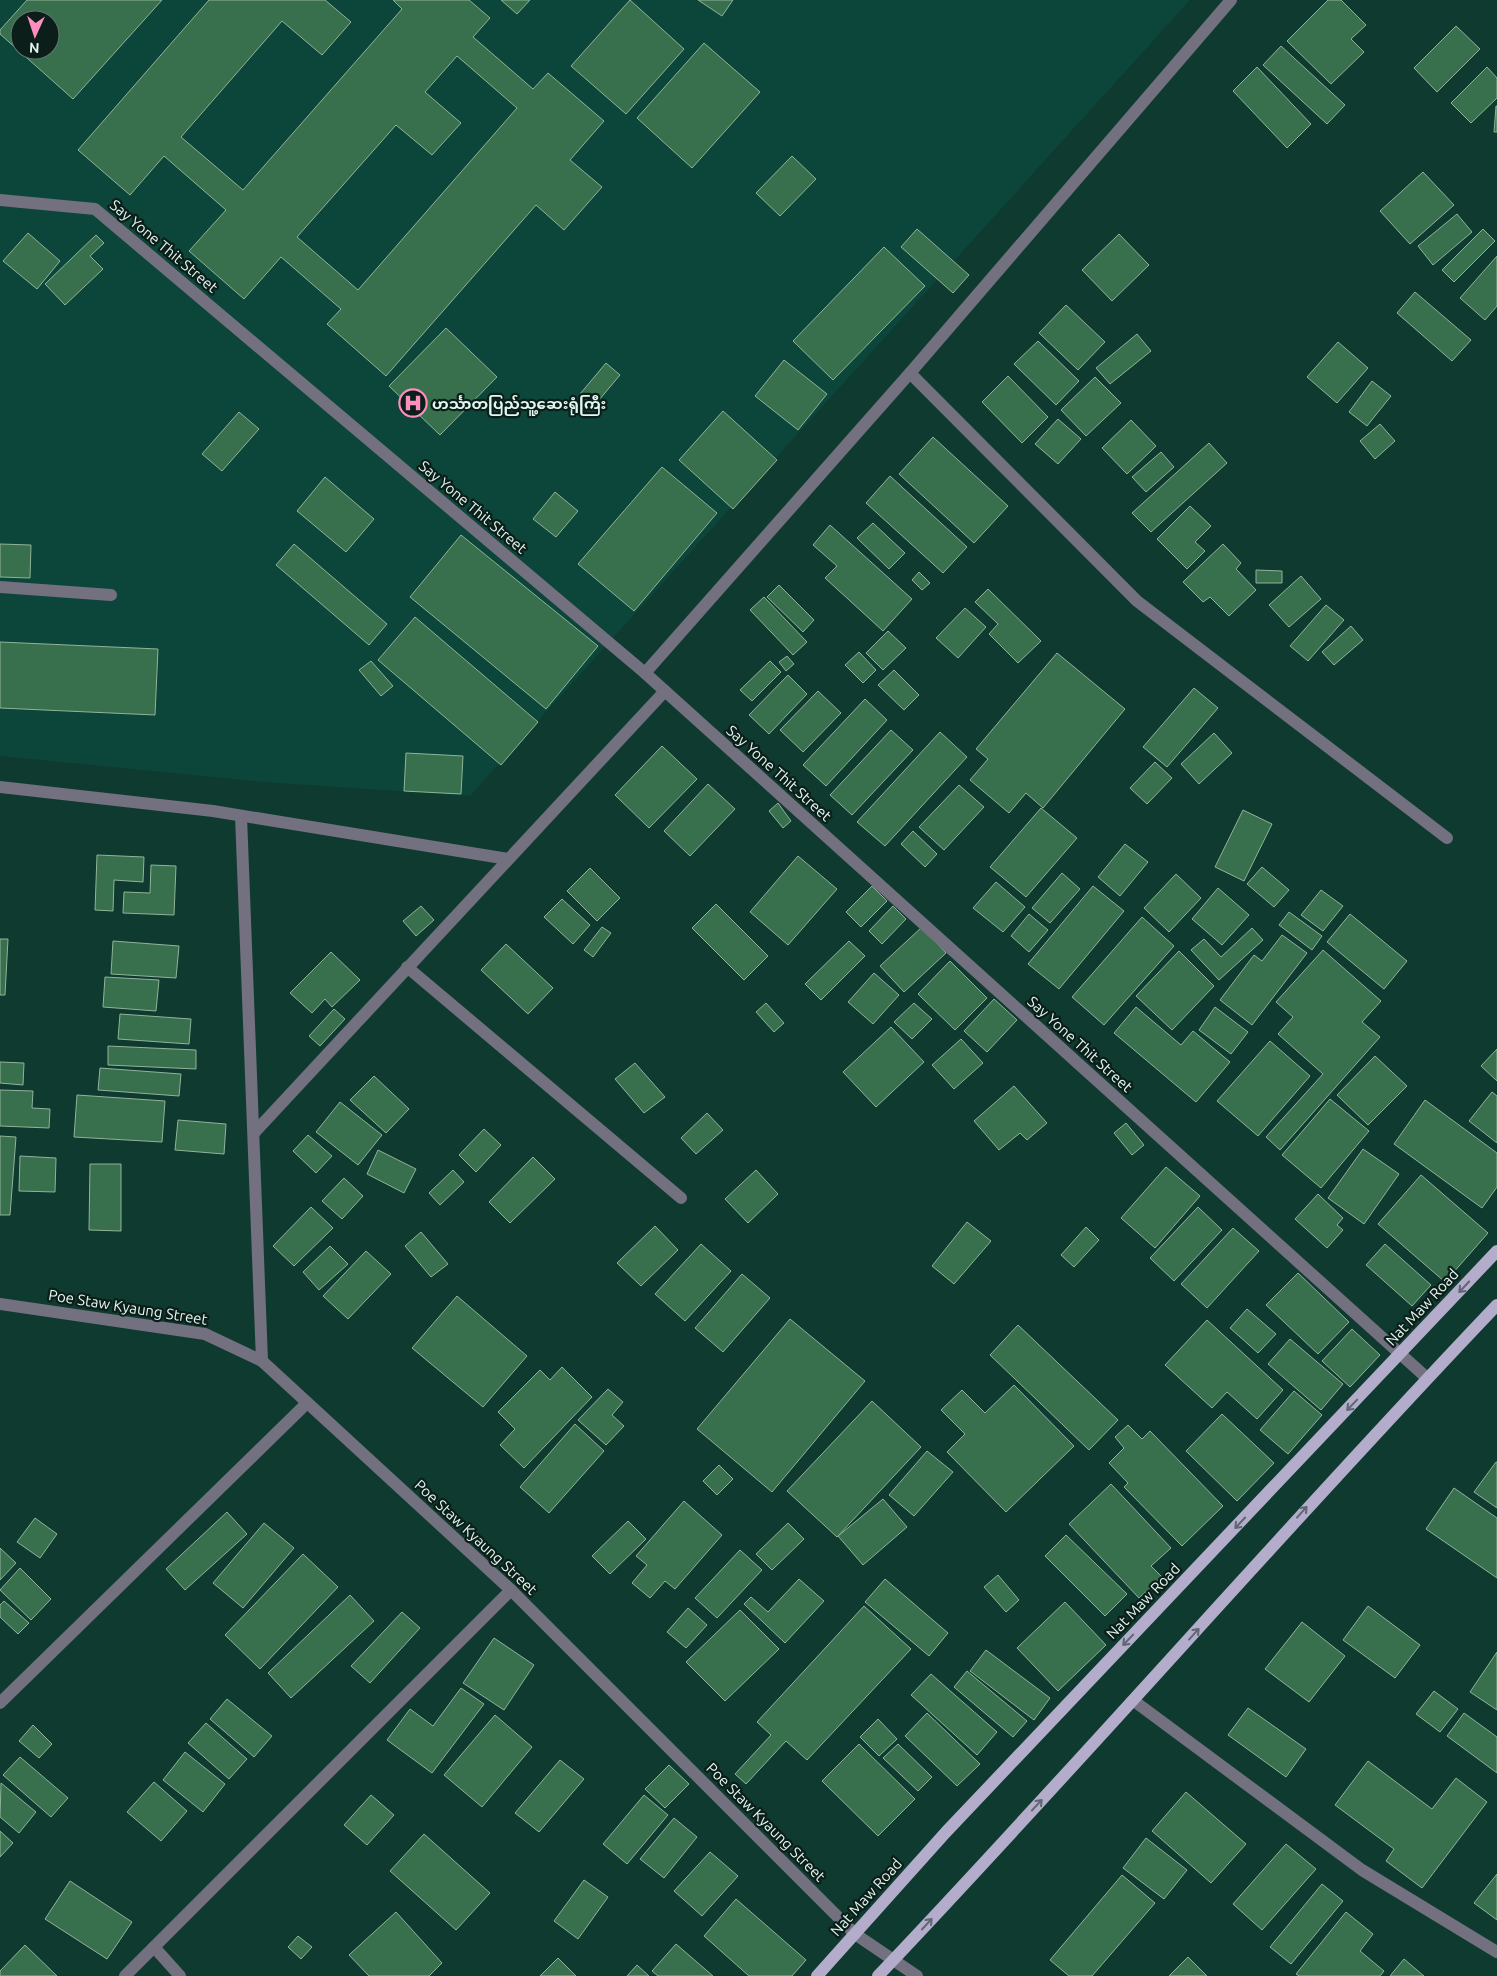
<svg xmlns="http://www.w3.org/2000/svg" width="1497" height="1976" font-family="Ubuntu,'Noto Sans Myanmar',sans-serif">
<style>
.built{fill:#0c4539;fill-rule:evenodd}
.building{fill:#38704d;stroke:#91b39b;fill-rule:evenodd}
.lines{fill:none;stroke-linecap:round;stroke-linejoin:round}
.minor{stroke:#73707f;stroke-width:12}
.major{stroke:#b3adcb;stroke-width:12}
.oneway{stroke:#606672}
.labels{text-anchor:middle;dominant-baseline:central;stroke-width:4.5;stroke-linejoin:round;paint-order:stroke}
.street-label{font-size:15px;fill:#e1f7f0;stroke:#0c1e19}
.poi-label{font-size:15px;font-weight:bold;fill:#e1f7f0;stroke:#0c1e19;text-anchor:start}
</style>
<rect width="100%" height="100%" fill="#0f3a30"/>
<path class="built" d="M0,0H1190L470,796L263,782L0,756ZM20,20H50V50H20Z"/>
<g class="building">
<path d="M27,0H162L73,99L0,34V30ZM20,20H50V50H20Z"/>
<path d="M209,0H325L351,22L322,55L282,21L181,137L243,190L402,9L393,0H469L490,18L473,37L533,89L548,73L604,121L570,160L602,187L564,230L536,205L386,376L327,324L341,309L281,257L244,299L189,251L226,210L164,156L130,195L78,150ZM457,56L517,108L358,290L297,237L396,125L432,155L461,123L425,92Z"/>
<path d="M501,0H530L517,14Z"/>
<path d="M630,0L684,49L626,114L571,66Z"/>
<path d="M698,0H733L722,16Z"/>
<path d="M1328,0H1341L1366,25L1351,39L1364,52L1331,84L1287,41Z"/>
<path d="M1456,26L1480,49L1437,92L1414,68Z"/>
<path d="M704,43L760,92L692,168L637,118Z"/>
<path d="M1281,46L1345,105L1327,124L1263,65Z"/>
<path d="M1257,67L1311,124L1287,148L1233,91Z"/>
<path d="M1487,67L1497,78V98L1471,123L1451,103Z"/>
<path d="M1496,106H1497V132H1494Z"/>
<path d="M792,156L816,179L780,216L756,193Z"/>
<path d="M1423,172L1454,205L1410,244L1380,211Z"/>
<path d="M1457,214L1472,232L1433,265L1418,246Z"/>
<path d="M917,229L969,275L953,293L901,247Z"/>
<path d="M1483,229L1495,241L1454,282L1442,270Z"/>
<path d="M28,233L60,261L37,289L3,261Z"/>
<path d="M1119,234L1149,265L1112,301L1082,270Z"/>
<path d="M96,235L104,243L90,256L103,269L65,305L45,284Z"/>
<path d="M884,247L925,286L833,380L793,341Z"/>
<path d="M1497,256V306L1485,320L1460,298Z"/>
<path d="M1415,292L1471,340L1452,361L1397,313Z"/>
<path d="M1066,305L1105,342L1078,370L1039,333Z"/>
<path d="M446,328L497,377L440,435L389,386Z"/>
<path d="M1137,334L1151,351L1110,384L1096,368Z"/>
<path d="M1038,341L1079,381L1056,405L1014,364Z"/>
<path d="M1338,342L1368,368L1337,403L1307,377Z"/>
<path d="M784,360L827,394L798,430L755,396Z"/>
<path d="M606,363L620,375L594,406L580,394Z"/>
<path d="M1008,376L1048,417L1022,443L982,402Z"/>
<path d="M1095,377L1121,403L1086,436L1061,410Z"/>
<path d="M1372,381L1391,396L1367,426L1349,412Z"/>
<path d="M723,411L777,460L733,509L679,460Z"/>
<path d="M239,412L259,429L222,471L202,454Z"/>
<path d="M1058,419L1081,439L1058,464L1035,444Z"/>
<path d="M1131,420L1156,446L1127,474L1102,448Z"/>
<path d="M1380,424L1395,441L1375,459L1360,441Z"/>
<path d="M933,437L1008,506L974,543L899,474Z"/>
<path d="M1209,443L1227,463L1151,532L1132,513Z"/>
<path d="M1161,452L1174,467L1146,492L1132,477Z"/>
<path d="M662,467L717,513L634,611L578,564Z"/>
<path d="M890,476L967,547L943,573L866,503Z"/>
<path d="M325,477L374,519L346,552L297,511Z"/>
<path d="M555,492L578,511L556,537L533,519Z"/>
<path d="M1190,506L1211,526L1195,542L1205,551L1187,569L1157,539Z"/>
<path d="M873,523L905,553L889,569L857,538Z"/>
<path d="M830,525L912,599L883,631L825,578L837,566L813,545Z"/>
<path d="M461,535L598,646L546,709L410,597Z"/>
<path d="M0,544L31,545L30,578L0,577Z"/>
<path d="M294,544L387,624L369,645L276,565Z"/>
<path d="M1223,544L1241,563L1236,569L1256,590L1229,616L1210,597L1203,602L1183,582Z"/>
<path d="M1256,570L1282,571V583H1256Z"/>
<path d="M919,572L930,583L922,590L912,580Z"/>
<path d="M1301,576L1321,599L1289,627L1269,605Z"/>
<path d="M779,585L814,620L803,632L767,597Z"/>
<path d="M988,589L1041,641L1018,663L989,634L998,624L975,602Z"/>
<path d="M764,597L807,642L793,655L750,610Z"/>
<path d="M1326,605L1344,620L1308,661L1290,646Z"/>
<path d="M965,608L986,627L958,658L936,638Z"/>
<path d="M415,617L538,722L501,765L378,660Z"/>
<path d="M1351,626L1363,640L1334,665L1322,652Z"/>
<path d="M888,631L906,648L883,670L866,653Z"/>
<path d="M0,642L158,649L155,715L0,708Z"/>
<path d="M859,652L876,670L863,683L845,665Z"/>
<path d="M1057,653L1125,709L1043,808L1026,793L1009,813L970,780L988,759L976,749Z"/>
<path d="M787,656L794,664L786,671L779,662Z"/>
<path d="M371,661L393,686L381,696L359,670Z"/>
<path d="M770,661L781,672L752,701L740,690Z"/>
<path d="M894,670L919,695L904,710L878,685Z"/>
<path d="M788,675L807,694L769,734L749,715Z"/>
<path d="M1194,688L1218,708L1167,767L1143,747Z"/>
<path d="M818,691L841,713L803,752L780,730Z"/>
<path d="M865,699L887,720L826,786L803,765Z"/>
<path d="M891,730L913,750L852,815L830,795Z"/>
<path d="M940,732L967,757L885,846L857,822Z"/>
<path d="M1214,733L1232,753L1199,784L1181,764Z"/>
<path d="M662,746L697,779L649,828L615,795Z"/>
<path d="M406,753L463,756L461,794L404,791Z"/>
<path d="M1155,762L1172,778L1147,804L1130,788Z"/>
<path d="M708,784L735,809L690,856L664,831Z"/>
<path d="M959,785L984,807L944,850L919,827Z"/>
<path d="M778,803L791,821L783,828L769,811Z"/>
<path d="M1041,808L1077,838L1026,897L990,867Z"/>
<path d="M1243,810L1272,824L1244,881L1215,867Z"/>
<path d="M913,831L937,854L925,867L901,844Z"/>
<path d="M1125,844L1148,862L1120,896L1098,877Z"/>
<path d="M97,855L144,857L143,882L114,880L113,911L95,910Z"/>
<path d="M798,856L837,889L788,945L750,912Z"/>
<path d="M151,865L176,866L174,915L123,913L124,892L150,893Z"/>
<path d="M1262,867L1289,890L1274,907L1247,884Z"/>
<path d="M590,868L620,898L597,921L567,891Z"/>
<path d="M1062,873L1080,889L1050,923L1032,908Z"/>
<path d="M1176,874L1201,898L1169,932L1144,908Z"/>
<path d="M996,882L1025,907L1003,932L973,908Z"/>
<path d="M872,886L887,901L861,927L846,912Z"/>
<path d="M1093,886L1124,911L1059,989L1028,964Z"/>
<path d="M1218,888L1249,915L1222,945L1192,919Z"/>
<path d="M1321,890L1343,906L1323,931L1301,915Z"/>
<path d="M562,899L590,925L573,944L544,917Z"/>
<path d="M716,904L768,956L744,980L692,928Z"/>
<path d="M421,906L434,920L416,936L403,921Z"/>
<path d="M893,906L906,919L882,944L869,931Z"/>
<path d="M1289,912L1322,936L1312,950L1279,925Z"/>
<path d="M1029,914L1048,930L1029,952L1011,936Z"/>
<path d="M1350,914L1407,961L1384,989L1327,942Z"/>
<path d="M1142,917L1174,946L1104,1025L1072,997Z"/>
<path d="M602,927L611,933L593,957L584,950Z"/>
<path d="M922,927L946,953L904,992L880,966Z"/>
<path d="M1252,928L1263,940L1219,980L1191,950L1204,939L1221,957Z"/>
<path d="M1282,935L1307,953L1252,1025L1220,1000L1254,955L1262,961Z"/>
<path d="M0,939H8L5,995H0Z"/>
<path d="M113,941L179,946L176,978L111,974Z"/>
<path d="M849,941L865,956L821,1000L805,984Z"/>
<path d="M506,944L553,988L528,1014L481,970Z"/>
<path d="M1323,950L1381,1001L1362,1022L1380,1037L1280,1150L1266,1137L1323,1074L1278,1034L1293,1017L1276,1002Z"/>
<path d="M1179,951L1214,986L1172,1030L1136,996Z"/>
<path d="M331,952L360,980L332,1007L325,999L312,1013L290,993Z"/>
<path d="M950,961L987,998L955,1030L918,994Z"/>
<path d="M874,973L899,995L873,1024L848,1002Z"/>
<path d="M105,977L159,980L156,1011L103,1007Z"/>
<path d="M994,999L1017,1020L987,1052L964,1031Z"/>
<path d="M766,1003L784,1023L774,1032L756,1012Z"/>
<path d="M914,1003L932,1019L912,1039L894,1022Z"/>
<path d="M1136,1007L1181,1045L1193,1031L1230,1062L1196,1102L1114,1033Z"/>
<path d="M1215,1007L1248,1032L1231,1054L1199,1030Z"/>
<path d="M334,1009L345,1019L320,1046L309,1036Z"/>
<path d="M120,1014L191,1019L189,1044L118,1039Z"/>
<path d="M891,1027L924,1062L876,1107L843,1072Z"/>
<path d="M961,1039L983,1063L954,1089L932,1065Z"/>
<path d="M1270,1041L1310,1076L1258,1136L1217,1101Z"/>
<path d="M108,1046L196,1050V1069L108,1065Z"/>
<path d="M1497,1049V1081L1481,1066Z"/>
<path d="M1375,1056L1407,1086L1368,1125L1337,1095Z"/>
<path d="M0,1062L24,1063L23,1085L0,1083Z"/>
<path d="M635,1063L665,1097L644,1113L615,1079Z"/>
<path d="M100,1068L181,1074L179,1096L98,1090Z"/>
<path d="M374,1076L409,1109L386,1133L350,1100Z"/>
<path d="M1014,1086L1047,1123L1027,1140L1020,1133L999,1150L974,1121Z"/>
<path d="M0,1090L33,1091L32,1108L50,1109L49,1128L0,1126Z"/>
<path d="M1492,1092L1497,1096V1143L1469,1121Z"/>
<path d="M77,1095L165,1101L162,1142L74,1137Z"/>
<path d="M1330,1099L1369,1131L1321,1188L1282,1155Z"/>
<path d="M1425,1100L1497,1153V1187L1482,1208L1394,1144Z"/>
<path d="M340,1102L382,1135L358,1165L316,1132Z"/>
<path d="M707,1113L723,1130L696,1154L681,1138Z"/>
<path d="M178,1120L226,1124L224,1154L175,1150Z"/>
<path d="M1126,1123L1144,1145L1132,1155L1114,1133Z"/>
<path d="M484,1129L501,1145L476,1172L459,1155Z"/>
<path d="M308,1135L332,1156L316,1173L293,1151Z"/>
<path d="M0,1136L16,1137L10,1215H0Z"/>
<path d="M1363,1149L1399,1174L1364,1224L1328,1198Z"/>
<path d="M378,1150L416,1169L404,1193L367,1174Z"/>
<path d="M20,1156L56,1158L55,1192L19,1191Z"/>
<path d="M533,1157L555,1179L510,1223L489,1202Z"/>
<path d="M90,1164H121V1231L89,1230Z"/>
<path d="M1166,1167L1200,1196L1155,1248L1121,1218Z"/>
<path d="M453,1170L464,1182L440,1205L429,1193Z"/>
<path d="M756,1170L778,1194L748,1223L725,1199Z"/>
<path d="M1421,1175L1488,1233L1445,1282L1378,1224Z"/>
<path d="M344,1178L363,1196L342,1219L322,1201Z"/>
<path d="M1318,1194L1343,1218L1337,1225L1343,1230L1327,1248L1295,1219Z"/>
<path d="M311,1207L333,1228L294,1266L273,1246Z"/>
<path d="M1198,1207L1222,1230L1174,1281L1150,1258Z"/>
<path d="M967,1222L991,1241L954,1284L932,1266Z"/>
<path d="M655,1226L678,1250L641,1286L617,1263Z"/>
<path d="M1086,1227L1099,1240L1074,1267L1061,1255Z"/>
<path d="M1233,1228L1259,1251L1207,1308L1181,1284Z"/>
<path d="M421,1232L448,1264L431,1277L405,1246Z"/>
<path d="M701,1244L731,1271L685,1321L655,1294Z"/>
<path d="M1385,1244L1431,1285L1412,1306L1366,1265Z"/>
<path d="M330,1246L348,1264L319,1290L303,1272Z"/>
<path d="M366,1251L391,1274L348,1319L323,1296Z"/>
<path d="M1298,1273L1349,1322L1318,1354L1266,1305Z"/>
<path d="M742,1274L770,1298L723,1352L695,1328Z"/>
<path d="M457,1296L527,1356L483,1407L412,1348Z"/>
<path d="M1247,1309L1276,1334L1258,1353L1230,1328Z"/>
<path d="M790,1319L865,1381L772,1492L697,1429Z"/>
<path d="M1207,1320L1283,1390L1257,1419L1227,1392L1212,1408L1165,1365Z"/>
<path d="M1018,1325L1118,1420L1089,1450L990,1355Z"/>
<path d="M1352,1329L1380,1355L1350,1387L1322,1361Z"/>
<path d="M1290,1339L1343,1384L1321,1410L1268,1364Z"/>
<path d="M562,1367L592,1397L524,1468L500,1445L515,1429L498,1412L540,1370L550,1380Z"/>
<path d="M1014,1385L1074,1446L1006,1512L947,1452L965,1434L941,1410L962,1390L985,1413Z"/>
<path d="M608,1389L623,1402L612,1415L624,1426L606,1445L578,1420Z"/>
<path d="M1294,1391L1322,1415L1288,1454L1260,1430Z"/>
<path d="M872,1401L921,1447L837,1537L787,1491Z"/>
<path d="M1222,1414L1274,1463L1237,1501L1186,1451Z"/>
<path d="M575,1424L604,1451L549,1513L520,1487Z"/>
<path d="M1128,1425L1142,1439L1150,1431L1223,1506L1182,1546L1124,1487L1128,1483L1109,1463L1124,1448L1115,1437Z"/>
<path d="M927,1451L953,1472L914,1516L889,1495Z"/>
<path d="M1496,1462H1497V1508L1474,1492Z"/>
<path d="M719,1465L733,1479L717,1495L703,1481Z"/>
<path d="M1111,1484L1171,1548L1151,1566L1162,1577L1139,1598L1069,1524Z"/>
<path d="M1454,1488L1497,1518V1578L1426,1529Z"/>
<path d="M883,1499L907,1527L863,1565L838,1536Z"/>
<path d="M684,1501L722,1535L675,1589L665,1581L650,1598L632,1583L647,1565L636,1556Z"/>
<path d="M227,1512L247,1534L185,1590L166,1569Z"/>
<path d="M35,1518L57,1534L40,1558L17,1542Z"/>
<path d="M628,1521L646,1539L610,1574L592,1556Z"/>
<path d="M264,1523L294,1548L243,1608L213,1583Z"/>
<path d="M788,1523L804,1539L772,1570L756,1554Z"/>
<path d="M1066,1535L1127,1594L1105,1616L1045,1556Z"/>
<path d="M0,1548L16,1563L0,1580Z"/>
<path d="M740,1550L762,1570L717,1618L695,1598Z"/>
<path d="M303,1554L338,1587L260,1669L225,1635Z"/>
<path d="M20,1568L51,1599L31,1620L0,1590Z"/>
<path d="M998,1575L1019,1600L1006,1612L984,1587Z"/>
<path d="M799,1579L824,1601L785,1643L744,1604L751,1597L768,1612Z"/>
<path d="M885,1579L948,1633L929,1656L865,1602Z"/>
<path d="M350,1595L374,1621L291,1698L268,1673Z"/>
<path d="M4,1601L29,1623L18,1634L0,1617V1605Z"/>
<path d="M1065,1602L1106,1645L1058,1691L1017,1648Z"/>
<path d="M864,1606L911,1649L807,1760L786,1741L746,1784L735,1774L771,1735L757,1722Z"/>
<path d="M1368,1606L1420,1645L1395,1678L1343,1640Z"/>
<path d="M688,1608L707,1625L686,1648L667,1632Z"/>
<path d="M740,1610L779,1649L725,1701L686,1662Z"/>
<path d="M402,1612L420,1628L370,1683L351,1666Z"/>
<path d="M1302,1622L1345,1656L1309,1702L1265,1669Z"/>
<path d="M494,1638L534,1665L504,1710L463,1683Z"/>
<path d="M986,1650L1050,1698L1034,1720L970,1671Z"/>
<path d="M1497,1652V1710L1470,1692Z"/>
<path d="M967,1671L1027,1721L1013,1737L954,1687Z"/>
<path d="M931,1674L997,1732L977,1755L911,1695Z"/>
<path d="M461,1688L484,1704L432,1773L387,1740L410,1709L433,1726Z"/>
<path d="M1434,1691L1458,1709L1440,1732L1416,1714Z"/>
<path d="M227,1699L272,1736L254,1757L210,1719Z"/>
<path d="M1248,1708L1306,1749L1286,1777L1228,1735Z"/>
<path d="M927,1713L980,1764L957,1786L905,1736Z"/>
<path d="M1464,1713L1497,1737V1773L1447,1736Z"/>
<path d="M495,1715L532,1747L482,1807L444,1775Z"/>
<path d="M878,1719L897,1739L879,1756L860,1737Z"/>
<path d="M206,1723L247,1759L229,1779L188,1743Z"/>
<path d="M33,1725L52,1744L39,1758L19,1741Z"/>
<path d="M859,1744L915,1799L878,1836L822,1781Z"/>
<path d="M898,1744L932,1777L918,1791L883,1758Z"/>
<path d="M185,1752L225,1784L203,1812L163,1780Z"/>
<path d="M20,1757L68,1798L51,1817L3,1775Z"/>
<path d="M560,1760L584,1779L539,1832L515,1813Z"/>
<path d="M1368,1761L1432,1809L1456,1778L1487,1802L1422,1888L1386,1861L1394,1849L1335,1805Z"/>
<path d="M669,1765L689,1784L665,1808L645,1789Z"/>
<path d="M154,1782L187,1811L161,1841L127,1812Z"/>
<path d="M1,1783L36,1812L19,1833L0,1817Z"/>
<path d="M1186,1792L1246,1844L1211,1883L1152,1831Z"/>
<path d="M371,1795L394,1815L367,1845L344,1825Z"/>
<path d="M644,1795L668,1815L627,1864L603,1844Z"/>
<path d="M674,1818L697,1837L664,1878L640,1859Z"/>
<path d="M0,1831L13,1843L0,1857Z"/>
<path d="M424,1834L490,1893L456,1930L390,1871Z"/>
<path d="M1146,1838L1187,1870L1164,1899L1123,1868Z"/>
<path d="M1286,1844L1316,1869L1262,1930L1233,1904Z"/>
<path d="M710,1852L738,1876L702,1916L674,1891Z"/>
<path d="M1497,1874V1920L1474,1903Z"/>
<path d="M1122,1875L1155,1903L1092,1976H1069L1050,1960Z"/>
<path d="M584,1880L608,1897L578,1939L554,1921Z"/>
<path d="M70,1881L132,1922L107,1959L45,1919Z"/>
<path d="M1322,1884L1343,1901L1291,1964L1270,1947Z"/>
<path d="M736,1899L806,1960L792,1976H749L704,1936Z"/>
<path d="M396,1912L442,1963L429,1976H369L349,1955Z"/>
<path d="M1346,1912L1373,1934L1360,1951L1384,1971L1380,1976H1299L1296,1974Z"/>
<path d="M298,1936L312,1947L301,1959L288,1947Z"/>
<path d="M676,1944L713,1976H658L652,1971Z"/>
<path d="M25,1945L57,1976H0V1971Z"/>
<path d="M1188,1957L1207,1976H1169Z"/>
<path d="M558,1958L576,1976H540Z"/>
<path d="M1404,1959L1424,1976H1390Z"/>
<path d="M637,1965L649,1976H627Z"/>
</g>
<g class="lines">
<g class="minor">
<path d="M0,200L95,209L645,673L1427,1378"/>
<path d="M910,373L1137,601L1447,838"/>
<path d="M0,587L111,595"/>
<path d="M645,673L910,373L1231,0"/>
<path d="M0,787L213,811L508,859"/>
<path d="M241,816L262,1361"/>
<path d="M407,967L681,1198"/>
<path d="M254,1133L665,691"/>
<path d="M0,1304L205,1334L262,1361L511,1590L855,1934L917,1976"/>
<path d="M1134,1701L1362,1870L1497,1952"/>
<path d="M0,1703L306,1404"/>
<path d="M154,1947L180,1976"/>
<path d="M125,1976L511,1590"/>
</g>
<g class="major">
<path d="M817,1976L946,1832L1497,1251"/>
<path d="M878,1976C1088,1755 1287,1525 1497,1305"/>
</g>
</g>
<defs><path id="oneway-shaft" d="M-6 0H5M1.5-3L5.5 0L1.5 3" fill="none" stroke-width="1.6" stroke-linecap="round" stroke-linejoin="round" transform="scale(1.25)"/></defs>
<g class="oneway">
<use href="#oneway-shaft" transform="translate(1464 1287) rotate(133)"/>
<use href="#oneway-shaft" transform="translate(1352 1405) rotate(134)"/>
<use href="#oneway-shaft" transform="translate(1302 1512) rotate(-48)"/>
<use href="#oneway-shaft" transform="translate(1240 1523) rotate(133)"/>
<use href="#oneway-shaft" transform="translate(1194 1634) rotate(-48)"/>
<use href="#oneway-shaft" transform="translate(1128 1640) rotate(134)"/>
<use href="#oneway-shaft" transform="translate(1037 1805) rotate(-47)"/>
<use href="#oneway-shaft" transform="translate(927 1924) rotate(-47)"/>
</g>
<defs>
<g id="hospital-ring" transform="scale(1.4375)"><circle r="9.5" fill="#0c1e19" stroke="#fe8ebd" stroke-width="1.5"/><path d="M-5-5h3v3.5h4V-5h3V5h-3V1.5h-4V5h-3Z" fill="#fe8ebd"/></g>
</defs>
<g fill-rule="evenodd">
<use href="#hospital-ring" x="413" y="403"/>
</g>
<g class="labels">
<g class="street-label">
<text transform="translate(164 246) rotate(40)">Say Yone Thit Street</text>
<text transform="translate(473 507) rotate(40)">Say Yone Thit Street</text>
<text transform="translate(779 773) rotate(42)">Say Yone Thit Street</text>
<text transform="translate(1080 1044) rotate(42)">Say Yone Thit Street</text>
<text transform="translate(128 1307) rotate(9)">Poe Staw Kyaung Street</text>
<text transform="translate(1422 1307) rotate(-47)">Nat Maw Road</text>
<text transform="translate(476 1537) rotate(43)">Poe Staw Kyaung Street</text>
<text transform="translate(1143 1601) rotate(-46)">Nat Maw Road</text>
<text transform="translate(766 1822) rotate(45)">Poe Staw Kyaung Street</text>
<text transform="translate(866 1897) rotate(-48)">Nat Maw Road</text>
</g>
<g class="poi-label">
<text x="432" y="403">ဟင်္သာတပြည်သူ့ဆေးရုံကြီး</text>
</g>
</g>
<g transform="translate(35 35) rotate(183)"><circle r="24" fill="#0c1e19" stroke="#61756f"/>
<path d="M0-4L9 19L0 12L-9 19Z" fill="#fe8ebd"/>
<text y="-8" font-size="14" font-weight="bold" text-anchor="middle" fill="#e1f7f0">N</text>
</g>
</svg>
